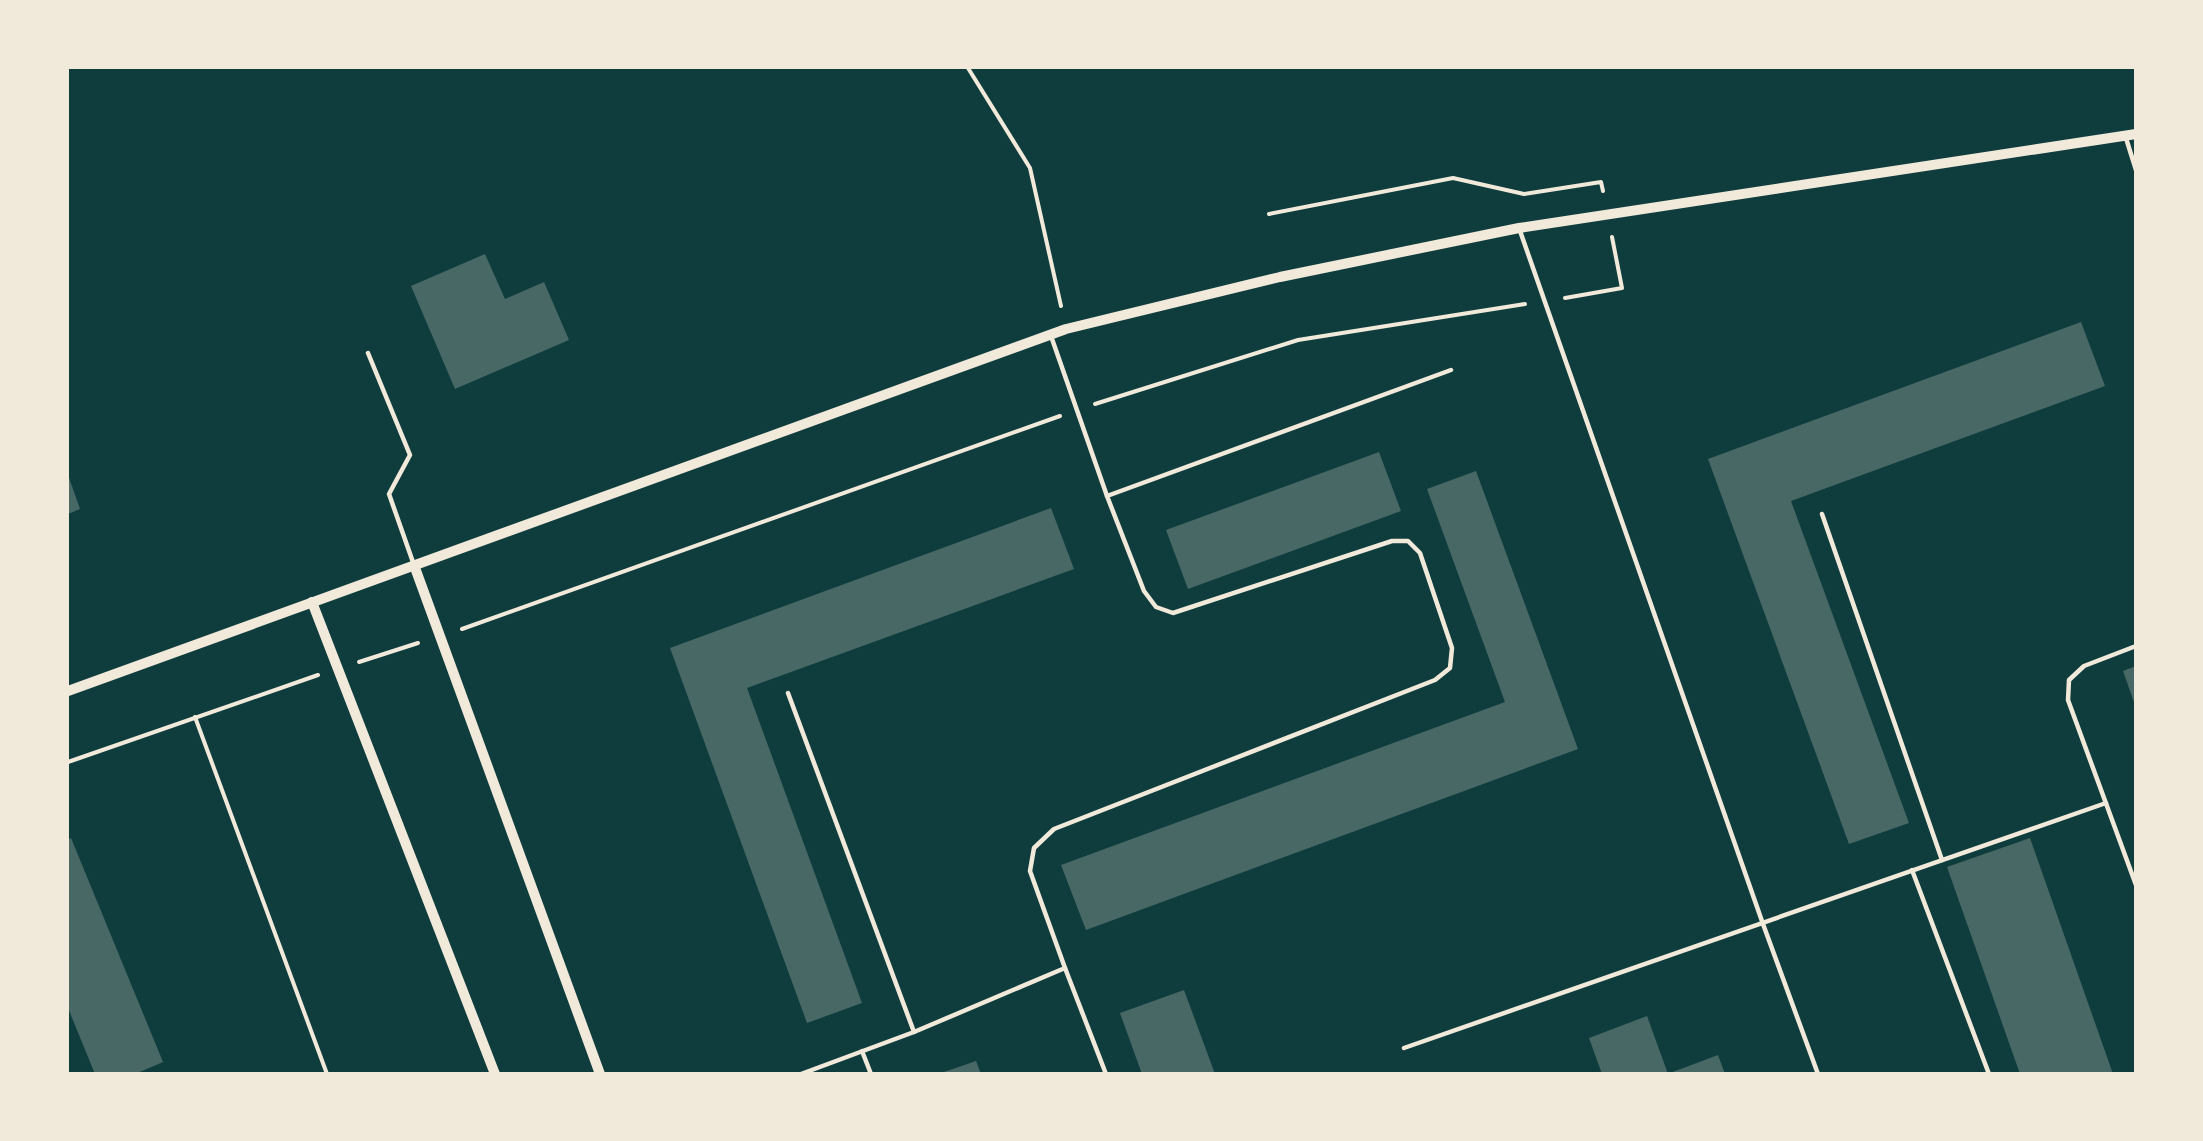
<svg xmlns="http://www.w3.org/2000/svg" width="2203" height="1141" font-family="Montserrat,sans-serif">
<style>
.building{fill:#486865}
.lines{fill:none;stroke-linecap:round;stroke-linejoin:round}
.path{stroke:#f1e9da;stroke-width:4}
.service{stroke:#f1e9da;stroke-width:4.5}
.tertiary{stroke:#f1e9da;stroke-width:10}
</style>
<rect width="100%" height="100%" fill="#0f3d3e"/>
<g class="building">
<path d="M485,254L505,299L544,282L569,340L455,389L411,286Z"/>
<path d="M2081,322L2105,386L1791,501L1909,823L1849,844L1708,459Z"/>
<path d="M1379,452L1401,511L1188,589L1166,530Z"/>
<path d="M1476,471L1578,749L1086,930L1061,865L1505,702L1427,489Z"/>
<path d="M68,475L80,509L68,514Z"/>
<path d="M1051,508L1074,569L747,688L862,1003L807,1023L670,648Z"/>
<path d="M2136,666V705H2135L2123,671Z"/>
<path d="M71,838L163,1062L135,1074H95L68,1008V840Z"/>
<path d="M2030,838L2113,1074H2020L1947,867Z"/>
<path d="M1184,990L1215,1074H1142L1120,1013Z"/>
<path d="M1647,1016L1668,1074H1602L1589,1038Z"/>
<path d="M1718,1055L1725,1074H1670V1073Z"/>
<path d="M976,1061L981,1074H941V1073Z"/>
</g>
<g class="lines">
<g class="path">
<path d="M968,68L1030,168L1061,306"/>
<path d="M1269,214L1453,178L1524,194L1601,182L1603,191"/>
<path d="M1565,298L1622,288L1612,237"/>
<path d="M1095,404L1298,340L1525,304"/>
<path d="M462,629L1060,416"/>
<path d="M359,662L418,643"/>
<path d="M195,717L327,1074"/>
<path d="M68,762L318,675"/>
</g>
<g class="service">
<path d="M2125,135L2136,170"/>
<path d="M1519,228L1763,924L1818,1074"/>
<path d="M368,353L410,455L389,494L414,565"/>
<path d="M1107,496L1451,370"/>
<path d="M1822,514L1942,860"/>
<path d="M2136,646L2084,666L2069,680L2068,700L2136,885"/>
<path d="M788,693L914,1032L801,1074"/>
<path d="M1912,870L1989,1074"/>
<path d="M1065,968L1106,1074"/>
<path d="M914,1032L1065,968L1030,871L1034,848L1054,829L1435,680L1450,668L1452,648L1420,553L1408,541H1392L1173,613L1156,607L1144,591L1107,496L1051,336"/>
<path d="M1404,1048L2106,803"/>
<path d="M862,1051L871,1074"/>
</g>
<g class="tertiary">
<path d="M414,565L600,1074"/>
<path d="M312,602L495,1074"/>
<path d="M68,691L1066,329L1280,277L1519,228L2136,134"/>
</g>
</g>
<rect width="2203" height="1141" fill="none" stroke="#f1e9da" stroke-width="138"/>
</svg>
